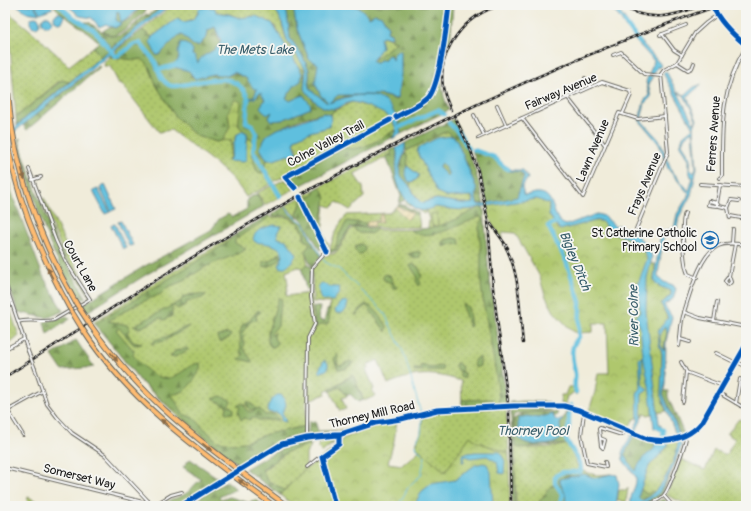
<svg xmlns="http://www.w3.org/2000/svg" width="751" height="511" font-family="Pangolin,sans-serif">
<style>
.grass{fill:url(#grass-dots);stroke:#667244}
.forest{fill:url(#forest-firs);stroke:#54643e}
.wetland{fill:url(#wetland-marsh);stroke:#667244}
.sand{fill:url(#sand-dots);stroke:#857b5d}
.park{fill:url(#park-crowns);stroke:#667244}
.garden{fill:#afc76d;stroke:#667244}
.water{fill:#5fbfde;stroke:#3e6e7d;fill-rule:evenodd}
.lines{fill:none;stroke-linecap:round;stroke-linejoin:round}
.stream{stroke:#5fbfde;stroke-width:1}
.river{stroke:#5fbfde;stroke-width:4.5}
.minor-casing{stroke:#66655e;stroke-width:4}
.tertiary-casing{stroke:#66655e;stroke-width:4.5}
.motorway-casing{stroke:#66655e;stroke-width:6}
.minor{stroke:#fff;stroke-width:2}
.tertiary{stroke:#fff;stroke-width:2.5}
.motorway{stroke:#febb71;stroke-width:4}
.rail-casing{stroke:#1c1c1c;stroke-width:2.5}
.rail{stroke:#f6f6f2;stroke-width:1;stroke-dasharray:3;stroke-linecap:butt}
.minor-bridge-casing{stroke:#66655e;stroke-width:4;stroke-linecap:butt}
.tertiary-bridge-casing{stroke:#66655e;stroke-width:4.5;stroke-linecap:butt}
.motorway-bridge-casing{stroke:#66655e;stroke-width:6;stroke-linecap:butt}
.minor-bridge{stroke:#fff;stroke-width:2}
.tertiary-bridge{stroke:#fff;stroke-width:2.5}
.motorway-bridge{stroke:#febb71;stroke-width:4}
.cycleway-casing{stroke:#f6f6f2;stroke-width:8}
.cycleway{stroke:#0057b8;stroke-width:5}
.oneway{fill:#8d6c46}
.labels{text-anchor:middle;dominant-baseline:central;stroke-width:3.5;stroke-linejoin:round;paint-order:stroke}
.street-label{font-size:12px;fill:#1c1c1c;stroke:#f6f6f2}
.poi-label{font-size:12px;fill:#1c1c1c;stroke:#f6f6f2;text-anchor:end}
.water-label{font-size:13px;font-style:italic;fill:#375d6a;stroke:#f6f6f2}
</style>
<defs>
<pattern id="grass-dots" width="8" height="8" patternUnits="userSpaceOnUse"><rect width="8" height="8" fill="#afc76d"/><path d="M2 2h.1M6 6h.1" fill="none" stroke="#96aa5e" stroke-width="1.8" stroke-linecap="round"/></pattern>
<pattern id="forest-firs" width="22" height="20" patternUnits="userSpaceOnUse"><rect width="22" height="20" fill="#8bac60"/><path d="M5 1l3.5 6h-7zM16 11l3.5 6h-7z" fill="#718b4e"/></pattern>
<pattern id="wetland-marsh" width="20" height="14" patternUnits="userSpaceOnUse"><rect width="20" height="14" fill="#afc76d"/><path d="M1 5h8M5 5V1M11 12h8M15 12V8" fill="none" stroke="#96aa5e"/></pattern>
<pattern id="sand-dots" width="8" height="8" patternUnits="userSpaceOnUse"><rect width="8" height="8" fill="#eeda9e"/><path d="M2 2h.1M6 6h.1" fill="none" stroke="#ccba88" stroke-width="1.8" stroke-linecap="round"/></pattern>
<pattern id="park-crowns" width="20" height="18" patternUnits="userSpaceOnUse"><rect width="20" height="18" fill="#afc76d"/><path d="M2 6a3 3 0 1 1 6 0M12 15a3 3 0 1 1 6 0" fill="none" stroke="#96aa5e"/></pattern>
</defs>
<rect width="100%" height="100%" fill="#f6f6f2"/>
<filter id="ink" filterUnits="userSpaceOnUse"><feTurbulence type="fractalNoise" baseFrequency=".025" numOctaves="2"/><feDisplacementMap in="SourceGraphic" scale="8" xChannelSelector="R" yChannelSelector="G"/><feConvolveMatrix kernelMatrix="1 2 1 2 8 2 1 2 1" color-interpolation-filters="sRGB"/></filter>
<filter id="wash" filterUnits="userSpaceOnUse"><feTurbulence type="fractalNoise" baseFrequency=".012" numOctaves="4" result="noise"/><feDisplacementMap in="SourceGraphic" scale="16" xChannelSelector="R" yChannelSelector="G"/><feGaussianBlur stdDeviation="0.9" result="paint"/><feColorMatrix in="noise" values="0 0 0 0 0 0 0 0 0 0 0 0 0 0 0 0 0 1.4 0 .05"/><feComposite in="paint" operator="in"/></filter>
<g filter="url(#wash)">
<rect width="100%" height="100%" fill="#f0ecda"/>
<g class="grass">
<path d="M173,5H270C282,14 282,28 287,41C290,49 301,59 306,70L300,68L284,44L275,26L269,22L253,16L240,18L229,14L215,12V8L199,9L195,18L185,22L181,21L180,19L174,21L152,37L142,30Z"/>
<path d="M7,11L36,35L69,66L93,47L101,57L69,82L59,81L16,117Z"/>
<path d="M383,36L397,42L396,44L375,58V55L382,47L380,38Z"/>
<path d="M109,57L134,60L142,59L149,66L156,84L175,116L196,136L217,142L223,140H231L230,156L228,161L245,149L248,138L254,141L252,153L256,170L262,173L264,171L271,184L246,197C229,169 196,150 171,130L159,132L121,83L119,84L110,66H104L105,61Z"/>
<path d="M352,102C363,105 385,109 391,119L273,182L264,168L267,160H274L288,155L299,158L297,148L294,143L295,139L310,132L328,127L332,112Z"/>
<path d="M392,120L396,129C383,138 359,154 343,147Z"/>
<path d="M447,131L456,139L452,136L417,152L420,159L472,196V204L434,199L421,203L410,187L411,182L415,181L417,177L415,178V175H419L407,166L406,151Z"/>
<path d="M392,149V154L354,174L363,187L364,197L350,210L337,202L332,207L325,205C324,216 320,237 329,245L326,249C315,233 323,216 325,199L319,187Z"/>
<path d="M285,179L294,189L281,196L274,185Z"/>
<path d="M273,185L280,197L265,205L257,193Z"/>
<path d="M314,190L315,194L309,197H303L297,215L298,218L292,213L286,205Z"/>
<path d="M44,198L90,296V297L66,258L41,200Z"/>
<path d="M407,200C410,204 414,209 419,210C425,212 429,208 434,207C444,206 461,209 472,209L475,213L484,209L488,265L507,405L462,406L461,381C432,372 417,372 388,384L378,360L367,365L369,368L366,369L374,389L372,390L375,396L364,401L353,375L325,391L326,394L306,401V435L285,439L238,464L193,430L142,383L94,322L177,269L269,215L272,218C276,218 281,216 285,217C296,219 305,228 304,239L310,243L305,251L308,264L303,268L298,267L286,272L288,284L286,296L310,293L314,324L328,323L330,303L313,302L312,268L324,256L333,254L338,251L349,231L353,228L383,230L428,229L429,219L426,211L424,214L405,202Z"/>
<path d="M399,204L404,205L418,213L420,227L383,228L354,226L350,228L337,250L330,253C329,243 340,221 347,215L389,213Z"/>
<path d="M5,294L19,336L5,348Z"/>
<path d="M666,326L667,333L663,351C659,342 658,332 666,326Z"/>
<path d="M340,387L347,396L342,398L346,409L340,411L330,391Z"/>
<path d="M568,387H574L576,394V395L574,392L569,396H567L565,404L568,405L561,404V395H565Z"/>
<path d="M506,408L509,453L477,442L470,436L445,472L416,447L417,441L421,433L423,415L448,410Z"/>
<path d="M746,416V506H690L666,495L681,459L705,470L714,450L726,455L735,439L727,434L739,419L743,421Z"/>
<path d="M667,440H679C677,457 663,488 648,497L640,489L649,466L668,446Z"/>
<path d="M330,441L331,444L322,453L318,447L319,442Z"/>
<path d="M311,444L310,448L306,454V469L284,490L267,480L261,472L287,452Z"/>
<path d="M568,444L580,471C571,475 561,467 554,478L555,485L551,486L536,506H516L515,445C521,451 559,447 568,444Z"/>
<path d="M582,471L596,475L611,474L595,478L588,475L571,476L565,472L576,473Z"/>
<path d="M627,488H628L626,502L617,501L619,490H626Z"/>
</g>
<g class="forest">
<path d="M53,5H59L71,17L95,31L109,51L101,57L93,47L99,42C85,28 66,20 53,5Z"/>
<path d="M143,5H147L145,12L124,31L112,36L103,31L109,27L115,28L121,24L116,20L117,12H119L122,23L131,18Z"/>
<path d="M162,5H165L112,48L97,31L85,22H89C119,46 120,36 146,14L149,15Z"/>
<path d="M291,5L293,7L297,29L309,59L318,64C317,81 311,89 328,100L327,103L309,88V70L302,55L290,38L287,13L281,6Z"/>
<path d="M350,5H448C446,22 439,87 428,98C420,106 407,111 396,116C379,92 354,91 328,103L330,100L340,94C347,96 352,94 359,94C372,93 385,95 396,100L398,97L401,67V51L392,60L391,57L380,60L376,64L372,61L397,42L391,41V35L387,32L388,27L384,19L369,17L360,8Z"/>
<path d="M449,5H453L450,44L445,56L441,78L444,97L449,110L401,134L397,118C407,112 421,107 429,98C441,87 448,23 449,5Z"/>
<path d="M215,27L220,44C216,53 203,54 198,63L193,55H192L187,45L182,42L177,63L158,69L154,61L140,42C128,42 126,54 116,55V50L142,30L152,37L151,39L156,55H159L179,35H182L193,45L198,46L207,37L208,30Z"/>
<path d="M138,43C155,52 153,77 170,86C174,88 178,86 182,86C199,84 219,75 236,82L247,97L244,119C245,124 247,125 252,126L256,133L253,151L257,133L252,125L246,122L248,100L255,98L259,93H261L264,98L266,114L272,112L269,118L271,121L282,120L311,108L303,95L290,101L286,98L295,84L301,81L300,68L306,70L304,80L312,99L324,108H336L330,115C318,109 279,128 267,135L261,151L267,160L264,168L254,152L264,171L259,173C252,167 252,149 253,141L248,138L247,133C236,128 239,122 239,111C238,108 236,103 235,99L228,116L230,127L223,140L217,142L196,136L175,116L156,85L149,66L142,59L134,60L108,56L111,54L114,57H118Z"/>
<path d="M99,66L100,67L27,130L23,125C47,104 73,85 99,66Z"/>
<path d="M174,67L190,71L192,77L216,74L227,76L235,73L246,78L257,89L254,97L249,98L237,82L233,80L213,79L194,84L173,86L162,79L158,70Z"/>
<path d="M62,80L69,82L17,125L16,117Z"/>
<path d="M454,119L468,147L462,139C473,159 479,182 484,204L477,203L475,195L476,187L456,139L447,131L406,151L405,143Z"/>
<path d="M396,129V133L393,137L296,188L286,177L343,147C359,154 383,138 396,129Z"/>
<path d="M20,138V143C37,197 56,248 86,297L81,300C48,256 34,198 19,145L18,139Z"/>
<path d="M396,148L397,153L396,175L407,199L399,203L401,196L386,156L391,154L392,149Z"/>
<path d="M472,150L494,157L507,170L522,172L524,178L517,198L487,204L477,164Z"/>
<path d="M405,153C412,159 403,169 408,180L411,182L410,187C408,184 404,182 402,180C397,171 402,161 405,153Z"/>
<path d="M5,156L11,191L43,276L63,311L47,318L18,312L5,274Z"/>
<path d="M442,163L445,166L449,176H445L440,169L428,177L440,169L438,166Z"/>
<path d="M319,187C333,196 320,214 320,225C320,233 324,243 320,250L305,223L297,215L303,197H309L315,194L314,190Z"/>
<path d="M257,194L264,206L144,276L87,312L82,305L143,267L211,230L219,219L228,214L232,217L247,209V199Z"/>
<path d="M400,204L418,213V214L415,215L410,211L398,207L397,206Z"/>
<path d="M285,206L290,214L305,225L311,240L321,256L312,267L305,251L310,243L304,239C306,229 296,218 286,216C282,215 277,217 273,217L271,215Z"/>
<path d="M480,207H483L484,209L488,265L507,405L462,406V400L492,399L494,403H498L499,400C496,363 487,329 482,293C479,274 483,254 479,235V227L483,219L480,217C460,223 429,244 410,230C442,228 453,221 480,207Z"/>
<path d="M269,215V218L235,239V243L246,249L242,252L207,266L181,282L168,287L161,294L135,305L108,321L128,325L130,330L127,332L133,342L142,344L134,345L119,328L116,330L117,331L134,351L133,355C142,366 158,385 175,376C184,372 189,364 200,363C203,371 189,388 182,392C178,393 175,394 172,395L183,414L194,418L217,441L233,443L245,442L267,434L306,426V435L285,439L238,464L142,383L95,324L225,244L236,234Z"/>
<path d="M347,221L365,223L366,227L357,226L350,228L337,250L330,253V250L335,249L340,233Z"/>
<path d="M357,227L377,229C371,236 366,233 358,233L353,228Z"/>
<path d="M452,238L459,239L460,244L457,245L455,243L443,247V241Z"/>
<circle cx="360" cy="249" r="5"/>
<path d="M414,252H420V257L415,259L408,254Z"/>
<path d="M280,253L283,256L274,264L267,267L263,266V262L271,260Z"/>
<path d="M308,264L311,267L310,287L309,290H306L303,273L301,269Z"/>
<path d="M413,264L419,268L422,276L419,279L421,284L419,286L416,281L417,276L410,266Z"/>
<path d="M385,274L390,275L393,283L397,288H393L391,283L384,280L383,277Z"/>
<path d="M193,294L206,295L202,298L186,302L187,304L178,309L174,306L172,308V316L164,320L160,318L140,328L133,326L181,301L183,297Z"/>
<path d="M279,297L282,300L279,312L278,326L271,333L272,336L275,332L274,338L277,343L274,347H271L268,343V331Z"/>
<path d="M365,304C375,307 381,317 387,326L386,332L367,306H365L357,315H355Z"/>
<path d="M465,304L468,307L471,326L469,327L462,305Z"/>
<path d="M313,307H320L318,319L324,322L327,310L330,308L329,321L327,324L319,325L312,333L315,323Z"/>
<path d="M258,310L261,312L256,315L257,320L251,321L242,333L245,336L242,338L245,344L243,348L253,362L239,359L244,354L241,353L240,332L243,324L249,321Z"/>
<path d="M67,316L70,319L47,334L44,322Z"/>
<path d="M189,326V327L164,341L151,344C157,336 164,339 171,335C177,331 182,328 189,326Z"/>
<path d="M227,333L231,335L229,338L219,342L217,337Z"/>
<path d="M76,340L94,367L62,370L52,355Z"/>
<path d="M187,348L188,350L175,357H170L175,351Z"/>
<path d="M336,354L338,356L337,363L340,366L350,361L353,363L345,369H338L334,360Z"/>
<path d="M480,357V366L475,368L474,361L476,358Z"/>
<path d="M456,363L459,364L462,368L461,371L465,374L464,379L460,376V372L455,366Z"/>
<path d="M423,365L430,368L442,366L443,370L414,371V369H420V366Z"/>
<path d="M353,375L363,400L358,402L350,394L347,396L340,387L330,391L329,390Z"/>
<path d="M664,391H668V397L684,434L681,436L663,394Z"/>
<path d="M221,396L230,400L231,402L228,405L234,409L233,413H226L227,406L213,399Z"/>
<path d="M248,401L257,409H260L265,415L274,414L279,420H259L252,417L250,420L244,418L241,420L238,412L240,407L237,406L240,404H244L246,410L250,412L256,410L249,409L246,404Z"/>
<path d="M525,401L549,402V403L510,404V402Z"/>
<path d="M549,407L551,410L515,414L513,417L515,506H512L511,409Z"/>
<path d="M569,411V426L565,433L568,444L518,448L515,445L514,419C524,409 545,413 557,412V415L555,417L553,414L538,418L527,416L517,429C520,449 536,443 551,444L560,428V423L562,422L566,412Z"/>
<path d="M315,421L318,431L348,430L308,435L309,422Z"/>
<path d="M634,436L648,441H655V449L643,459L635,472L624,455Z"/>
<path d="M329,438H333L336,441L325,450L331,444L330,441L312,443L287,452L262,470L267,480L284,490L303,471L322,458L295,506L245,469C277,450 291,442 329,438Z"/>
<path d="M190,459L218,478L216,482L175,506H163C172,496 176,500 185,494C192,490 195,482 202,480L183,467Z"/>
<path d="M677,459L662,495L652,502L641,506C661,494 668,480 677,459Z"/>
<path d="M565,472L571,476L559,480C562,491 570,495 563,506L561,502L563,493L556,481V477Z"/>
<path d="M227,481L236,489L219,497L220,499L230,497L250,503L251,501L256,500L264,506H186Z"/>
<path d="M556,484L563,494C560,508 547,506 536,506L551,486Z"/>
<path d="M640,489L647,494L653,491L654,494L640,501L638,498Z"/>
<path d="M664,499L668,503L663,506L652,504Z"/>
</g>
<path class="wetland" d="M235,99L241,102L238,125L243,131L236,135L231,157L227,161L230,156L232,141L223,140L230,127L228,112Z"/>
<g class="sand">
<path d="M397,206L413,213L407,220L395,207Z"/>
<path d="M380,214H382V223L375,222L374,226H366L368,221H379Z"/>
</g>
<g class="park">
<path d="M526,199H541L549,204V215L558,229C572,229 589,217 603,222C606,225 607,230 611,232C631,242 636,234 647,258L646,263L655,264L654,281L658,286L670,290L671,294L661,304L668,319L658,332L659,344L662,354L661,396L666,411L647,415L646,413L643,414V416L634,419L627,430L588,414L595,392L598,373H609L607,323H593V332L577,333L571,330L554,312L545,295L539,275L515,233L503,232L502,239C494,229 488,219 487,206Z"/>
<path d="M397,421L394,441L388,463L402,465L420,450L445,472L470,436L477,442L509,453L510,506H295L280,495L303,471L339,445L342,439L374,426Z"/>
</g>
<g class="garden">
<path d="M437,213L438,226H432L431,214Z"/>
<path d="M28,497L47,506H27Z"/>
</g>
<g class="water">
<path d="M17,5H34L39,14L26,12Z"/>
<path d="M35,5H50L53,8L40,13Z"/>
<path d="M67,5H142L130,17L121,23L119,13L117,12L116,20L121,24L115,28L106,24L99,27L92,18L80,16Z"/>
<path d="M165,5H170L7,138V135L27,117Z"/>
<path d="M270,5H282L287,13L290,38L302,55L309,70V88L327,103V101L321,96L315,83L318,64L309,59L297,29L293,7L291,5H350L360,8L369,17L375,14L382,16L388,27L387,32L392,35L390,38L383,36L380,38L382,47L372,61L376,64L380,60H384L388,55L391,56L392,60L394,54L398,51H401V75L397,99L381,95H338L329,103C345,97 368,90 385,101C389,104 393,111 396,116L391,119C388,114 359,102 352,102C348,102 342,106 338,108C322,112 313,100 304,88L306,70L287,40L282,23L278,14Z"/>
<path d="M591,5C617,5 615,5 630,27L626,28C615,9 612,8 591,5Z"/>
<path d="M206,7L215,8L216,12L228,14L240,18L256,16L272,23L302,73L301,81L295,85L286,98L290,101L303,95L310,104L311,108L282,120L271,121L269,118L272,112L267,115L260,107L265,100L261,93H259L255,98L248,100V98L254,97L257,89H254L246,78L234,72L227,76L213,74L195,79L189,71L174,67L173,66L179,59L178,52L181,42L190,46L193,50L192,55L195,56L198,63C201,53 217,53 221,41L215,27L208,30L207,37L198,46L193,45L182,35H179L159,55H156L150,42L152,37L178,18L183,22L192,20L198,14V9Z"/>
<circle cx="59" cy="18" r="5"/>
<circle cx="47" cy="21" r="5"/>
<circle cx="35" cy="22" r="5"/>
<path d="M638,38L662,66L660,68L658,66L653,75L649,74L654,61L634,39Z"/>
<path d="M666,71L677,92L685,95L694,87L702,84L687,97L697,119L694,127L697,168L691,195L679,217L677,228L672,232L664,233L658,274V277L664,282L673,285L676,289L673,299L664,305L672,317L666,341L665,385L663,394L680,436L681,446L673,468L659,493L641,506H631C629,492 637,489 636,477L623,460L622,453L638,421L637,393L641,388L639,359L643,355L640,327L636,317L640,312L638,284L647,259C640,237 629,240 610,231C605,229 606,223 599,220L560,230L549,215V204L537,199L480,207C467,212 451,209 437,207C431,207 426,212 419,210C407,207 397,186 396,175C395,166 399,156 396,148L405,143C406,153 402,156 400,165C398,178 405,178 410,187C414,193 416,198 421,203L437,199L466,204L474,203L472,196L448,197L437,192L417,152L418,148L437,138L452,136L456,139L476,187L477,192L475,195L477,203L479,205L517,197L524,176L521,172L509,171L502,167L504,165L512,170H523L528,178L522,187L524,195C529,195 535,192 540,193C557,195 550,220 566,225L597,214L604,216L615,226L618,225L632,231L649,247L652,258L647,278L646,311L659,423L664,431L654,428L649,385L643,357H642V384L648,390L642,394L641,421L624,455L635,471L643,458L654,449L656,441L666,440L668,446L649,466L639,494V499L642,501C661,492 677,461 678,440L661,396L662,354L659,344L658,332L659,329L668,318L661,304L671,295V291C665,287 654,288 654,278L661,232L674,228L677,214L689,194L668,169L659,144L639,120L644,101L649,95L646,82L648,76L653,77L648,84L651,97L645,103L641,120L660,141L672,171L689,191L693,177H691L689,170V159L680,146L683,136L693,128L663,73ZM678,93L684,95L696,119L694,124ZM693,131L696,168L694,173L690,169L691,158L682,144L685,137ZM442,163L445,166L449,175L448,177L438,167ZM666,326L667,333L664,351C658,344 658,331 666,326Z"/>
<path d="M323,113L330,115L331,121L329,127L310,132L295,139L294,143L299,158L294,159L288,155L274,160H267L260,148L267,135L275,130Z"/>
<path d="M397,118L401,134L392,139L397,131L392,120Z"/>
<path d="M243,131L247,133C248,142 245,151 246,160L243,162L228,161L231,157L236,135Z"/>
<path d="M407,166L419,175L416,180L411,182L408,181L405,171Z"/>
<path d="M105,185L116,209L111,211L100,188Z"/>
<path d="M98,189L110,212L105,214L93,191Z"/>
<path d="M121,221L133,245L129,246L118,222Z"/>
<path d="M115,224L126,248L123,249L111,225Z"/>
<path d="M274,225L281,226L277,233L278,238L286,240L297,254C293,260 288,268 280,268L279,265L283,256C281,243 265,244 255,242L253,239C255,229 266,227 274,225Z"/>
<path d="M322,283L330,287H339L340,292L333,301L323,300L320,297L318,286Z"/>
<path d="M345,301L348,303L346,310L342,313H336L335,310L340,303Z"/>
<path d="M324,360L328,363V369L320,373L319,370Z"/>
<path d="M277,395H282C286,402 288,405 282,412L286,422L281,421V416L278,413L268,412C266,405 272,399 277,395Z"/>
<path d="M552,414L556,420H563L560,423L561,439C552,447 528,447 518,438V418L527,416L538,418Z"/>
<path d="M475,452H500L505,461L504,474L499,473L497,462L487,456L471,458L466,456L464,458V462H462L463,454Z"/>
<path d="M483,463L487,464L491,472L493,506H414L421,492L431,484L455,480L475,465Z"/>
<path d="M584,474L595,478L611,474L617,475L619,484L616,506H564C569,492 562,492 559,479Z"/>
</g>
<g class="lines">
<g class="stream">
<path d="M285,205L291,214L305,224L312,240L325,262L339,269L384,312L404,354L422,417L421,433L416,441L415,447L425,456L421,475L409,486L398,506"/>
<path d="M580,472L581,471"/>
<path d="M223,504L231,506"/>
</g>
<g class="river">
<path d="M59,5L71,16L95,31L115,56C125,56 130,42 140,43C145,49 151,56 155,62C160,71 159,79 169,85C173,87 177,86 181,85C205,82 235,68 248,98L246,122L252,125L256,133L253,151L280,196"/>
<path d="M625,23L640,43"/>
<path d="M158,70L179,64"/>
<path d="M449,123L459,133L468,148"/>
<path d="M398,128L438,110L444,114"/>
<path d="M474,150L494,157L503,166L508,169"/>
<path d="M556,222L548,226L566,261L580,302L579,337C568,348 573,360 575,373C576,380 573,385 576,392"/>
<path d="M571,405L569,414V426L565,438L580,463L581,471"/>
<path d="M659,428L663,430L664,441L662,443"/>
<path d="M542,506H544"/>
<path d="M554,506L560,503L563,495L555,483V476L563,472H580"/>
</g>
</g>
</g>
<g filter="url(#ink)">
<g class="lines">
<g class="minor-casing">
<g id="minor">
<path d="M662,34L674,50L682,55"/>
<path d="M660,35L686,25"/>
<path d="M613,55L621,52L644,74L661,76"/>
<path d="M677,63L688,70L692,68L694,63"/>
<path d="M585,78L591,87"/>
<path d="M568,98L605,145"/>
<path d="M497,105L506,125"/>
<path d="M474,115L484,135"/>
<path d="M522,118L583,197L619,113L638,119L665,116"/>
<path d="M478,138L602,82L630,91L631,95L623,113"/>
<path d="M720,178L722,175C722,128 720,89 746,47"/>
<path d="M32,180L41,177"/>
<path d="M700,184L746,187"/>
<path d="M720,185L717,203L719,206L728,208L730,218"/>
<path d="M709,201L708,205L717,206V204"/>
<path d="M709,201L717,203"/>
<path d="M728,208L731,200L739,201"/>
<path d="M685,213C681,222 683,264 688,274L697,278"/>
<path d="M730,216L741,218"/>
<path d="M636,229L668,152L661,74L664,70L677,63L695,33L706,23L717,15"/>
<path d="M732,243L733,229"/>
<path d="M746,245C737,244 727,242 718,246C700,254 690,294 684,312L700,318L746,327"/>
<path d="M729,276L725,281L728,285L731,282L729,276L735,244"/>
<path d="M5,283L28,351"/>
<path d="M714,321L717,302"/>
<path d="M18,322C30,318 42,323 54,320L90,299L66,262L56,241L29,169"/>
<path d="M680,339L690,342"/>
<path d="M679,346C681,335 680,324 684,313"/>
<path d="M5,349L24,339"/>
<path d="M716,353L736,363"/>
<path d="M681,362L686,371"/>
<path d="M737,362L743,365"/>
<path d="M35,369L47,404L57,417L72,433L105,455L153,506"/>
<path d="M719,393L746,409"/>
<path d="M683,402L686,372L723,386"/>
<path d="M736,403L740,379"/>
<path d="M8,411L23,435"/>
<path d="M5,412L41,392"/>
<path d="M584,413L581,435L587,463L606,467L605,462"/>
<path d="M307,438L308,338L315,324L311,297L312,268L327,251"/>
<path d="M600,438L605,440L603,448L601,446L599,429L600,428L622,435L626,430"/>
<path d="M307,467L337,443L338,435"/>
<path d="M5,468L143,502L149,501"/>
<path d="M664,496L673,506"/>
<path d="M153,506L171,495L182,492"/>
<path d="M645,506C651,503 660,501 664,495C669,489 687,442 686,436"/>
</g>
</g>
<g class="tertiary-casing">
<g id="tertiary">
<path d="M712,5C719,21 732,34 746,45"/>
<path d="M514,406H558L572,408L647,439C668,443 688,439 702,422L746,345"/>
<path d="M244,467L282,444L295,440L338,435L375,423L401,419L437,410L504,407"/>
<path d="M181,506L222,481"/>
</g>
</g>
<g class="motorway-casing">
<g id="motorway">
<path d="M5,49C7,75 8,102 12,128C22,190 45,249 76,303"/>
<path d="M5,126C13,191 38,250 69,307"/>
<path d="M91,326C147,406 210,449 287,506"/>
<path d="M83,330C132,405 204,454 274,506"/>
</g>
</g>
<use href="#minor" class="minor"/>
<use href="#tertiary" class="tertiary"/>
<use href="#motorway" class="motorway"/>
<g class="rail-casing">
<g id="rail">
<path d="M620,5C648,23 673,17 702,5"/>
<path d="M451,110C448,103 444,95 443,87C437,49 466,14 502,5"/>
<path d="M455,117L471,151L478,171L488,221L493,288L509,411L511,506"/>
<path d="M491,224L508,248"/>
<path d="M504,244C521,274 519,309 523,343"/>
<path d="M5,377C74,333 141,288 211,246C369,152 546,65 720,5"/>
</g>
</g>
<use href="#rail" class="rail"/>
<g class="minor-bridge-casing">
<path id="minor-bridge" d="M28,351L35,369"/>
</g>
<g class="tertiary-bridge-casing">
<g id="tertiary-bridge">
<path d="M504,407L514,406"/>
<path d="M222,481L244,467"/>
</g>
</g>
<g class="motorway-bridge-casing">
<g id="motorway-bridge">
<path d="M76,303L91,326"/>
<path d="M69,307L83,330"/>
</g>
</g>
<use href="#minor-bridge" class="minor-bridge"/>
<use href="#tertiary-bridge" class="tertiary-bridge"/>
<use href="#motorway-bridge" class="motorway-bridge"/>
<g class="cycleway-casing">
<g id="cycleway">
<path d="M712,5C719,21 732,34 746,45"/>
<path d="M396,117C406,111 420,106 428,98C440,86 447,23 449,5"/>
<path d="M295,188L285,177L390,120"/>
<path d="M300,197L327,252"/>
<path d="M334,434H339V444L322,456L335,506"/>
<path d="M181,506L282,444L307,438L338,435L375,423L401,419L437,410L514,406H564L579,410L647,439C668,443 688,439 702,422L746,345"/>
</g>
</g>
<use href="#cycleway" class="cycleway"/>
</g>
<defs><path id="oneway-solid" d="M-6-.8H1V-3.2L6.5 0L1 3.2V.8H-6Z"/></defs>
<g class="oneway">
<use href="#oneway-solid" transform="translate(23 174) rotate(75)"/>
<use href="#oneway-solid" transform="translate(50 273) rotate(-117)"/>
<use href="#oneway-solid" transform="translate(114 357) rotate(52)"/>
<use href="#oneway-solid" transform="translate(165 423) rotate(-138)"/>
<use href="#oneway-solid" transform="translate(207 447) rotate(38)"/>
<use href="#oneway-solid" transform="translate(243 483) rotate(-144)"/>
</g>
</g>
<defs>
<g id="school-ring" transform="scale(0.9)"><circle r="9.5" fill="#f6f6f2" stroke="#1f6fb2" stroke-width="1.5"/><path d="M0-5L7-2L0 1L-7-2ZM-4 1L0 2.5L4 1V4Q0 6-4 4Z" fill="#1f6fb2"/></g>
</defs>
<g fill-rule="evenodd">
<use href="#school-ring" x="710" y="240"/>
</g>
<g class="labels">
<g class="street-label">
<text transform="translate(561 92) rotate(-23)">Fairway Avenue</text>
<text transform="translate(714 134) rotate(-86)">Ferrers Avenue</text>
<text transform="translate(326 144) rotate(-28)">Colne Valley Trail</text>
<text transform="translate(593 151) rotate(-67)">Lawn Avenue</text>
<text transform="translate(645 184) rotate(-67)">Frays Avenue</text>
<text transform="translate(80 266) rotate(61)">Court Lane</text>
<text transform="translate(372 415) rotate(-13)">Thorney Mill Road</text>
<text transform="translate(79 477) rotate(14)">Somerset Way</text>
</g>
<g class="poi-label">
<text x="697" y="233">St Catherine Catholic<tspan x="697" dy="14">Primary School</tspan></text>
</g>
<g class="water-label">
<text x="255" y="50">The Mets Lake</text>
<text transform="translate(575 261) rotate(68)">Bigley Ditch</text>
<text transform="translate(634 316) rotate(-91)">River Colne</text>
<text x="533" y="431">Thorney Pool</text>
</g>
</g>
<rect width="751" height="511" fill="none" stroke="#f6f6f2" stroke-width="20"/>
</svg>
